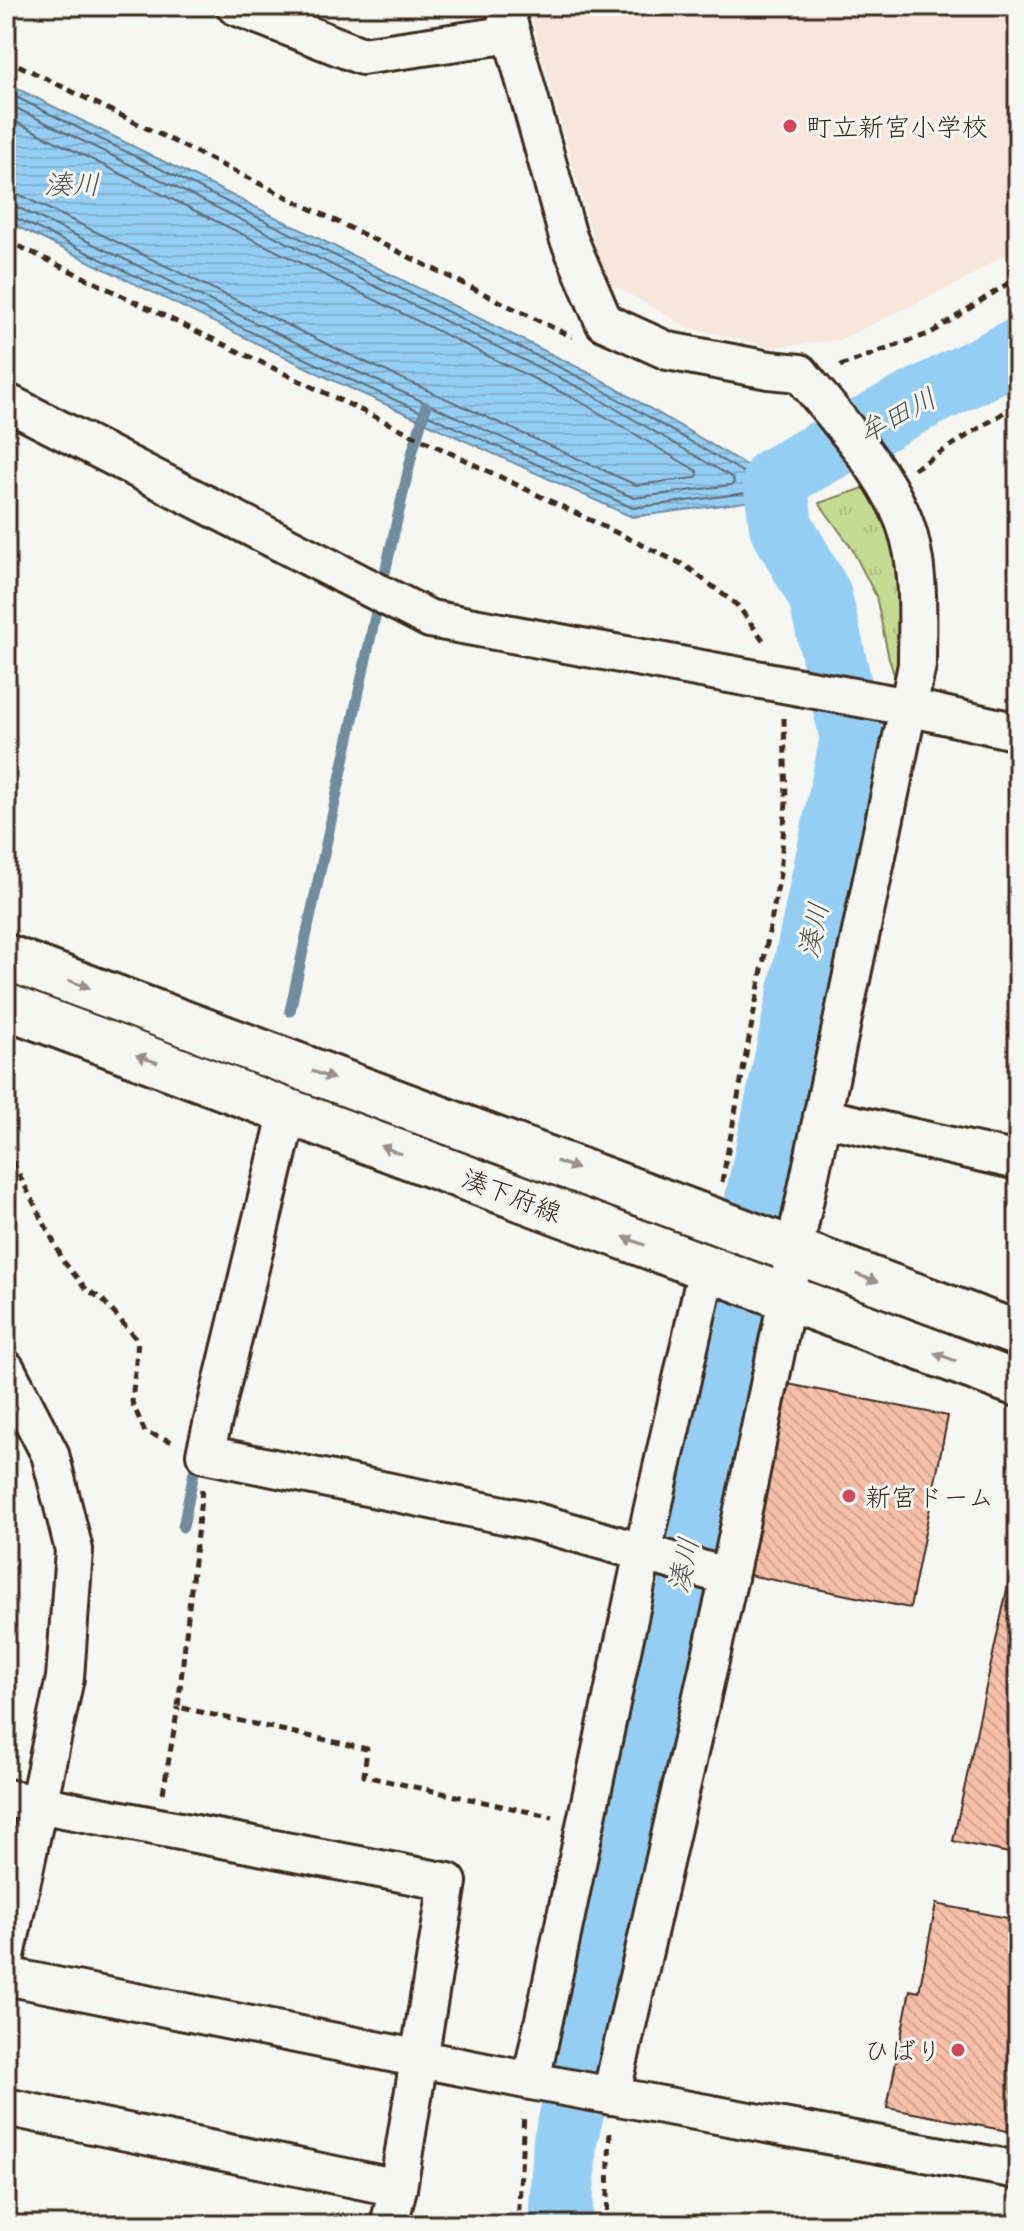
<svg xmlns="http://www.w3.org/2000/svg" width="1024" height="2231" font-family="'Patrick Hand','Klee One',sans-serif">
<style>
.built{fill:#f6e6dc}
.grass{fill:url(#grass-tufts);stroke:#808258;stroke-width:2}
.water{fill:url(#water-rules);stroke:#718c9e;stroke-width:2}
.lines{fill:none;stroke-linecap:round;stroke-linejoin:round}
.shore{stroke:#5f6c74;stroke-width:2}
.stream{stroke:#718c9e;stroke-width:11}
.river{stroke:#95cef4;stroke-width:64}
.building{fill:url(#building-back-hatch);stroke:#3b2a1e;stroke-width:2}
.minor-casing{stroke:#3b2a1e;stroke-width:42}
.secondary-casing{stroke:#3b2a1e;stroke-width:50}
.path{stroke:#3b2a1e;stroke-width:5;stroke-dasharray:8 6;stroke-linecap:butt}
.minor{stroke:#f6f6f2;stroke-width:36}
.secondary{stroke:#f6f6f2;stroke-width:44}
.oneway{fill:#989088}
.poi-dot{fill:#d1495b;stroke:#f6f6f2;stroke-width:3}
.labels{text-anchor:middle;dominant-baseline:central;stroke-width:6;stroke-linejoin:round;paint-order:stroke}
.poi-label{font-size:26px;fill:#3b2a1e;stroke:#f6f6f2;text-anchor:start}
.street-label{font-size:26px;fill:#3b2a1e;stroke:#f6f6f2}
.water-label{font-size:28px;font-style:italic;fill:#525354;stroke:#f6f6f2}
</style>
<defs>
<pattern id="grass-tufts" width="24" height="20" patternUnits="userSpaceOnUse" patternTransform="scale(2)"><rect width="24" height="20" fill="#c5db91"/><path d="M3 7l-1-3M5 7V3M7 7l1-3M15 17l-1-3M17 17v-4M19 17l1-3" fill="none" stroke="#aabc7d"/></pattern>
<pattern id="water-rules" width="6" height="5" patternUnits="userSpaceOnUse" patternTransform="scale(2)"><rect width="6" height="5" fill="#95cef4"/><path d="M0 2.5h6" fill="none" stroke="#81b1d1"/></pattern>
<pattern id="building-back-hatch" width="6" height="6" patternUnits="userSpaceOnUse" patternTransform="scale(2)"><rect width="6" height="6" fill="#f6bfa9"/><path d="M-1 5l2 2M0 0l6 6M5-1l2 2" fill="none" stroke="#d4a491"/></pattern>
</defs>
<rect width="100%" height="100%" fill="#f6f6f2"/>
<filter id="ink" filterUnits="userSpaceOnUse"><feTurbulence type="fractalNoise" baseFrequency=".0125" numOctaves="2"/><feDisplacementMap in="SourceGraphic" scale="16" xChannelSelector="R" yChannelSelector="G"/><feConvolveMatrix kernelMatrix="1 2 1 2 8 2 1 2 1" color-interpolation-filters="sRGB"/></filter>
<g filter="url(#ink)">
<path class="built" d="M528,6H1018V246L966,279L839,340L773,347L690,328L605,281Z"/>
<path class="grass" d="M873,485L912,580L900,693L889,659L876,596L851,547L819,503Z"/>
<path class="water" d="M6,83L593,375L797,495L632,517L326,377L6,221Z"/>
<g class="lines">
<g class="shore">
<path d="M6,92L589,382L763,484L764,489L761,491L633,508L329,370L12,216L6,215"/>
<path d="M6,103L584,390L733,478L734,483L731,485L634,498L334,361L17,207L6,205"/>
<path d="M6,117L579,401L697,471L698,475L695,478L636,485L339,350L22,196L6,193"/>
</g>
<g class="stream">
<path d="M384,577L413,450L426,407"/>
<path d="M290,1011L378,603"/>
<path d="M183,1527L197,1457"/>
</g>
<g class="river">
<path d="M775,479L899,410L1018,350"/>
<path d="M560,2225L565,2141L584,2065L680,1573L852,739L820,596L781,526L775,479"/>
</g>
</g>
<g class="building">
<path d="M788,1384L948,1416L910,1608L749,1575Z"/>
<path d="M1018,1538V1855L953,1841Z"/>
<path d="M936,1904L1018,1920V2133L887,2108L910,1990L919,1992Z"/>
</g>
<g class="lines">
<g class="minor-casing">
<g id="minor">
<path d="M235,6L362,56L512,34"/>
<path d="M504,6L568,237L604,322L668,351L769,370L800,373C836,418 885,470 905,524C921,568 917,619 917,665L794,1251L787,1299L729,1577L611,2096"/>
<path d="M6,402L430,619L908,707L1018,732"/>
<path d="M288,1111L205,1454L533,1521L729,1577"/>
<path d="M822,1117L1018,1161"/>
<path d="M6,1369L50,1454L74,1550L65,1678L6,1956"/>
<path d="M6,1798L448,1882L398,2188L389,2225"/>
<path d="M6,1976L531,2081L1018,2170"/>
<path d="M531,2081L643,1552L707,1268"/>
<path d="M6,2107L398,2188"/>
</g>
</g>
<g class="secondary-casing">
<g id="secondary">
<path d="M6,957L1018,1334"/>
<path d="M6,1006L1018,1384"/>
</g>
</g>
<g class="path">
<path d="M6,59L572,337"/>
<path d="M6,240L686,566L738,606L766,644"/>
<path d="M840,366L931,333L1018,277"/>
<path d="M914,469L1018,404"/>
<path d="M6,1149L64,1262L87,1290L102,1299L138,1341L132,1402L145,1432L173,1442"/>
<path d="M722,1182L780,874L786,802L784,718"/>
<path d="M202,1489L178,1707L367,1749L364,1776L553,1817"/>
<path d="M163,1793L178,1707"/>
<path d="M518,2225L524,2113"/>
<path d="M607,2225L610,2129"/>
</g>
<use href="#minor" class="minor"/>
<use href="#secondary" class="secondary"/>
</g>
<defs><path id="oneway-solid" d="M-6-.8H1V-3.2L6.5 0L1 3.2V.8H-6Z" transform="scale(2)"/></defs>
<g class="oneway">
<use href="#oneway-solid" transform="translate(79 984) rotate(20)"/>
<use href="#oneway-solid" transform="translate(147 1059) rotate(-160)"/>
<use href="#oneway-solid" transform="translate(323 1075) rotate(20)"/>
<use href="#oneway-solid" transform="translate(391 1150) rotate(-159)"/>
<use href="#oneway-solid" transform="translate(567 1165) rotate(20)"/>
<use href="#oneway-solid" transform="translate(634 1241) rotate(-159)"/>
<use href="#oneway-solid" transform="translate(867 1278) rotate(20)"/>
<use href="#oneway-solid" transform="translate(945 1357) rotate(-160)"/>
</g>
</g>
<g class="poi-dot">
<circle cx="790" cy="126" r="8"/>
<circle cx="849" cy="1496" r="8"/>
<circle cx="958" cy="2050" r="8"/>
</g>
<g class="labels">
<g class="poi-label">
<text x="806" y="126">町立新宮小学校</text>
<text x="865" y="1496">新宮ドーム</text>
<text x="942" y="2050" text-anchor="end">ひばり</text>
</g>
<g class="street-label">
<text transform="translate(512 1195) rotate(21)">湊下府線</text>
</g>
<g class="water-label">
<text x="72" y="184">湊川</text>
<text transform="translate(897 415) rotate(-28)">牟田川</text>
<text transform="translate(813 930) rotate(-78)">湊川</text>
<text transform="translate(683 1565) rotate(-78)">湊川</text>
</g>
</g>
<rect width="1024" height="2231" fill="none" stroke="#f6f6f2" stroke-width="32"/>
<rect x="16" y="16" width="992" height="2199" fill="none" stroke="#3b2a1e" stroke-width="3" filter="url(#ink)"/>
</svg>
